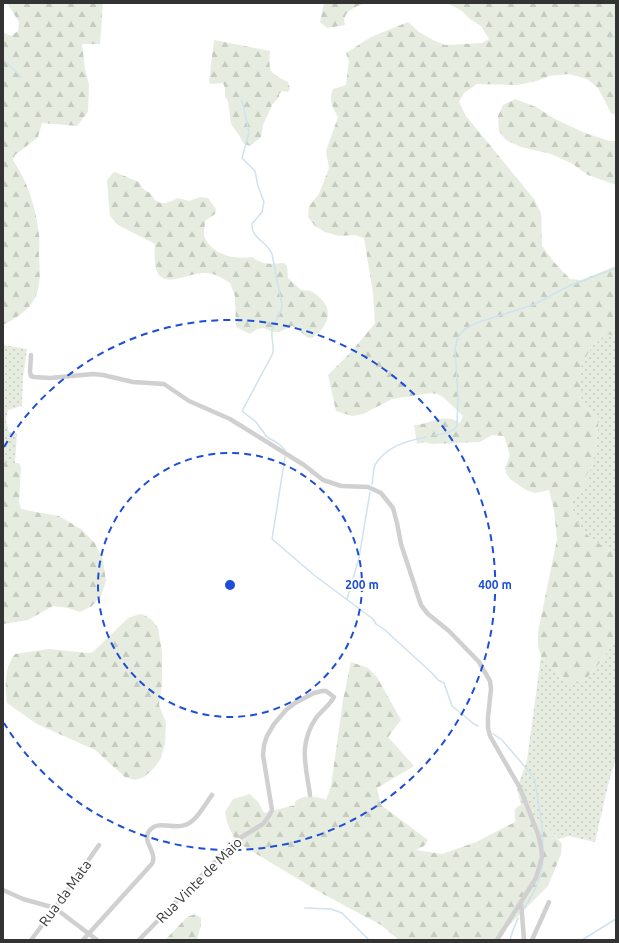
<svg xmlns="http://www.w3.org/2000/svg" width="619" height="943" font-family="Ubuntu,sans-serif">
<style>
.grass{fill:url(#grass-dots)}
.forest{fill:url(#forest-firs)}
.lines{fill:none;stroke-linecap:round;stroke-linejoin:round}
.stream{stroke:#cfe2ee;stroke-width:1.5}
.minor{stroke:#d0d0d0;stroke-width:4.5}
.ring{fill:none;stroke:#1d4ed8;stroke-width:2;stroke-dasharray:7 5}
.labels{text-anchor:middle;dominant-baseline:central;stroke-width:4;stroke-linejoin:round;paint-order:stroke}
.street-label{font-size:14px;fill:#333;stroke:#fff}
.centre{fill:#1d4ed8;stroke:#fff;stroke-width:2}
.ring-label{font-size:12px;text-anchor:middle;font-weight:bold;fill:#1d4ed8;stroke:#fff;stroke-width:4;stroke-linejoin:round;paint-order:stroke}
</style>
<defs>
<pattern id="grass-dots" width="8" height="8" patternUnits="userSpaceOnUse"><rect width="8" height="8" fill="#e6ecdf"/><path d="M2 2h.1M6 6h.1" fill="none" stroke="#c6cbc0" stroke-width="1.8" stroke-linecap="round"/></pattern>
<pattern id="forest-firs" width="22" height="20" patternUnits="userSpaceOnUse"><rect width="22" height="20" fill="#e6ecdf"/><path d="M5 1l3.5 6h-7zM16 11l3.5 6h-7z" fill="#c6cbc0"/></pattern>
</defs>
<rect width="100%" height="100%" fill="#fff"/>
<g class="grass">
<path d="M606,334L616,336V551C604,549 583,534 578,523C575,517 573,509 570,502L583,491L585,477L592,467L598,426L591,412L586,408L580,396V368L592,346Z"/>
<path d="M3,345L27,349L23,377L22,406L8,410L6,421L9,432L17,433L15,463H3Z"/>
<path d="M616,640V758L608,785L595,842L569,836L559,839L550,830L537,822L528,808L521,805L517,789L527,760L541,657L557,671L561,679L584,681L603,659L613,642Z"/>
</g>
<g class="forest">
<path d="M7,3H103L100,44H82L85,69L89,85L88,112L77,126L42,123L38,137L15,155L13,160C28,182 36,208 39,234C40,241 39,249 39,256C40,269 41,285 35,298C29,310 15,319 3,325V34L5,33L11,36L18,31L19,22Z"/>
<path d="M324,3H365C355,7 341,12 345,25L327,28L320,22Z"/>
<path d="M447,3H616V115L611,113L598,88L587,79L569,74L549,76L537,81L517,85L477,84L464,93L459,102L466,116L534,199L541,213L542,246L554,262L570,279L581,280L616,266V336L606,334L592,346L580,368V396L586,408L598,419V426L592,467L585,477L588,485L583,491L570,502C573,509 575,517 578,523C583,534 604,549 616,551V640L613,642L603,659L584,681L572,684L561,679L557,671L541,657L538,645V632L557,539L554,510L549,490L535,493L526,490L510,479L506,473L505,468L510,455L504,436L492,435L480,442L432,444L425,442L417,444L414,425C426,425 438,416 451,419C454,419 457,422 460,423L463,416L443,397L437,394L431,393L392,399L363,414L352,416L336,411L328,375L352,351L375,323L373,293L364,238L354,235L339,236L325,232L315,226L308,217L309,206L319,194L329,168L326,151L338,117C333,108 328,100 333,89L346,85L349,61L346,53L371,37L408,22L419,32L433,40L445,45L482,43L489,39L481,26L470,19L462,11Z"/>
<path d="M214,40L270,51C268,72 270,73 288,82L290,89L288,92L282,91L279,94V97L272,105L263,125L261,137L250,146L247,145L243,143L239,135L231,124L228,101L225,97V88L223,83L211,84L209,82Z"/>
<path d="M515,99L536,107L555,119L585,133L609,141H616V185L588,175L571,163L551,154L521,147L506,140L499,131L498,116L503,105Z"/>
<path d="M115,172L139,182C142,188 144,190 150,193C152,194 153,198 155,200C163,207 171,201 178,198L189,201L201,197L208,198L216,209L215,214L205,221C205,227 202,235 206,240C214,255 236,260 252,257C263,265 271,264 284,263L287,266L288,278L301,290C304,291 307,290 310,291C313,292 316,294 318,296C335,310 328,327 312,338H308L296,328L292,326L279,332H273L264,328L257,329L250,334L236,327L235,296L230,283C222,278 215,273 205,273C187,272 157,294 155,262C154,256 155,250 155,244L118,225L110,216L107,180L112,174Z"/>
<path d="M3,463H19L21,467L19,502L21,509L41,513L59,516L81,529L95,543L103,560L106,581L101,596L92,606L80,612L68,608L53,606L28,620L3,624Z"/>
<path d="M140,614L144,615L152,620L158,628L162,652V684L159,705L166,723L165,744L161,758L155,767L144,777L135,780L125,777L95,750L37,724L7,703C5,686 4,668 15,654L49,649L88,653L93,652L128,618Z"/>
<path d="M351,662L368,668L377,677L401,720L388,737L414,766L377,788L381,805L428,840L424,846L416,850L442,854L476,842L515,822C516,815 511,808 521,805L528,808L537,822L550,830L562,844L561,854L548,886L509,925L498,940H399L381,925L323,894L240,844L233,836L227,822L225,812L233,799L250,794L258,802L264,813L295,805V802C302,794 317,796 326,800L331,786L343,700Z"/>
<path d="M195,914L201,918V925L197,940H165L187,917Z"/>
</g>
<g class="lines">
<g class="stream">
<path d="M609,38L616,36"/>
<path d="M3,59L21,77"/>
<path d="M242,101L249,132L242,158L255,171L258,186L264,202L262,212L252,224C251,239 267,241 272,254L282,305C282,315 273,321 272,331C271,338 274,345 273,353L242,411L256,422L267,437L279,444L285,450"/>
<path d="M434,435C441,434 453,433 457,426L458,397L455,349L458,337L465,329L476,323L533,305L567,287L616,268"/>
<path d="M285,457L272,539L314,575L373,619L376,624L385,630L433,674L438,680L444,683L452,706L474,724L478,726"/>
<path d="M372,484C373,479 373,470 375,465C386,446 407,441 426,437"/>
<path d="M347,599L359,558L370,492"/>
<path d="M493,734L502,740L532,775L535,781L542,826L543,849"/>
<path d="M305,908L331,909L342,913L369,940"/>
<path d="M523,910C533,894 541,881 543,862"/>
<path d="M510,940L513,930L518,918"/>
<path d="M582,940L616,919"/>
</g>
<g class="minor">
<path d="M31,355L30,372L31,376L34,377L50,378L93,374L103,375L133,382L164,384L189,401L230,419L304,465L323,480L341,486L368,487L381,493L393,508L397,523L401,544L421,605L428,614L449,631L479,662L490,681L491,689L488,717V728L490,736L520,788L538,834L541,847L542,857L536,878L497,940"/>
<path d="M3,890L23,899L55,908L97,940"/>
<path d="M521,902L524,940"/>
<path d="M31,940L55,908L99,845"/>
<path d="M83,940L150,866C151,865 153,863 153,861C156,851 142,841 149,831C159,819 173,830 185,825C197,821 205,804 212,795"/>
<path d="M139,940L235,841L263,824L269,816L272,810L263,755L264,745L267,736L274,724L286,710L295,703L314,693L322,691H326L334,697C330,705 321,711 316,718C298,745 306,766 310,795"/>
<path d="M532,940L549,902"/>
</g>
</g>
<g class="ring">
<circle cx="230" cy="585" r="132"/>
<path d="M4 447A265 265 0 1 1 4 723"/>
</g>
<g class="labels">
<g class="street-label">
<text transform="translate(199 880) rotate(-45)">Rua Vinte de Maio</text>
<text transform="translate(65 893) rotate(-54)">Rua da Mata</text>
</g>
</g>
<circle cx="230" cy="585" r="6" class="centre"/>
<g class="ring-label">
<text x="362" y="589">200 m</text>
<text x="495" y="589">400 m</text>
</g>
<rect width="619" height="943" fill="none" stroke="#333333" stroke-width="8"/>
</svg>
